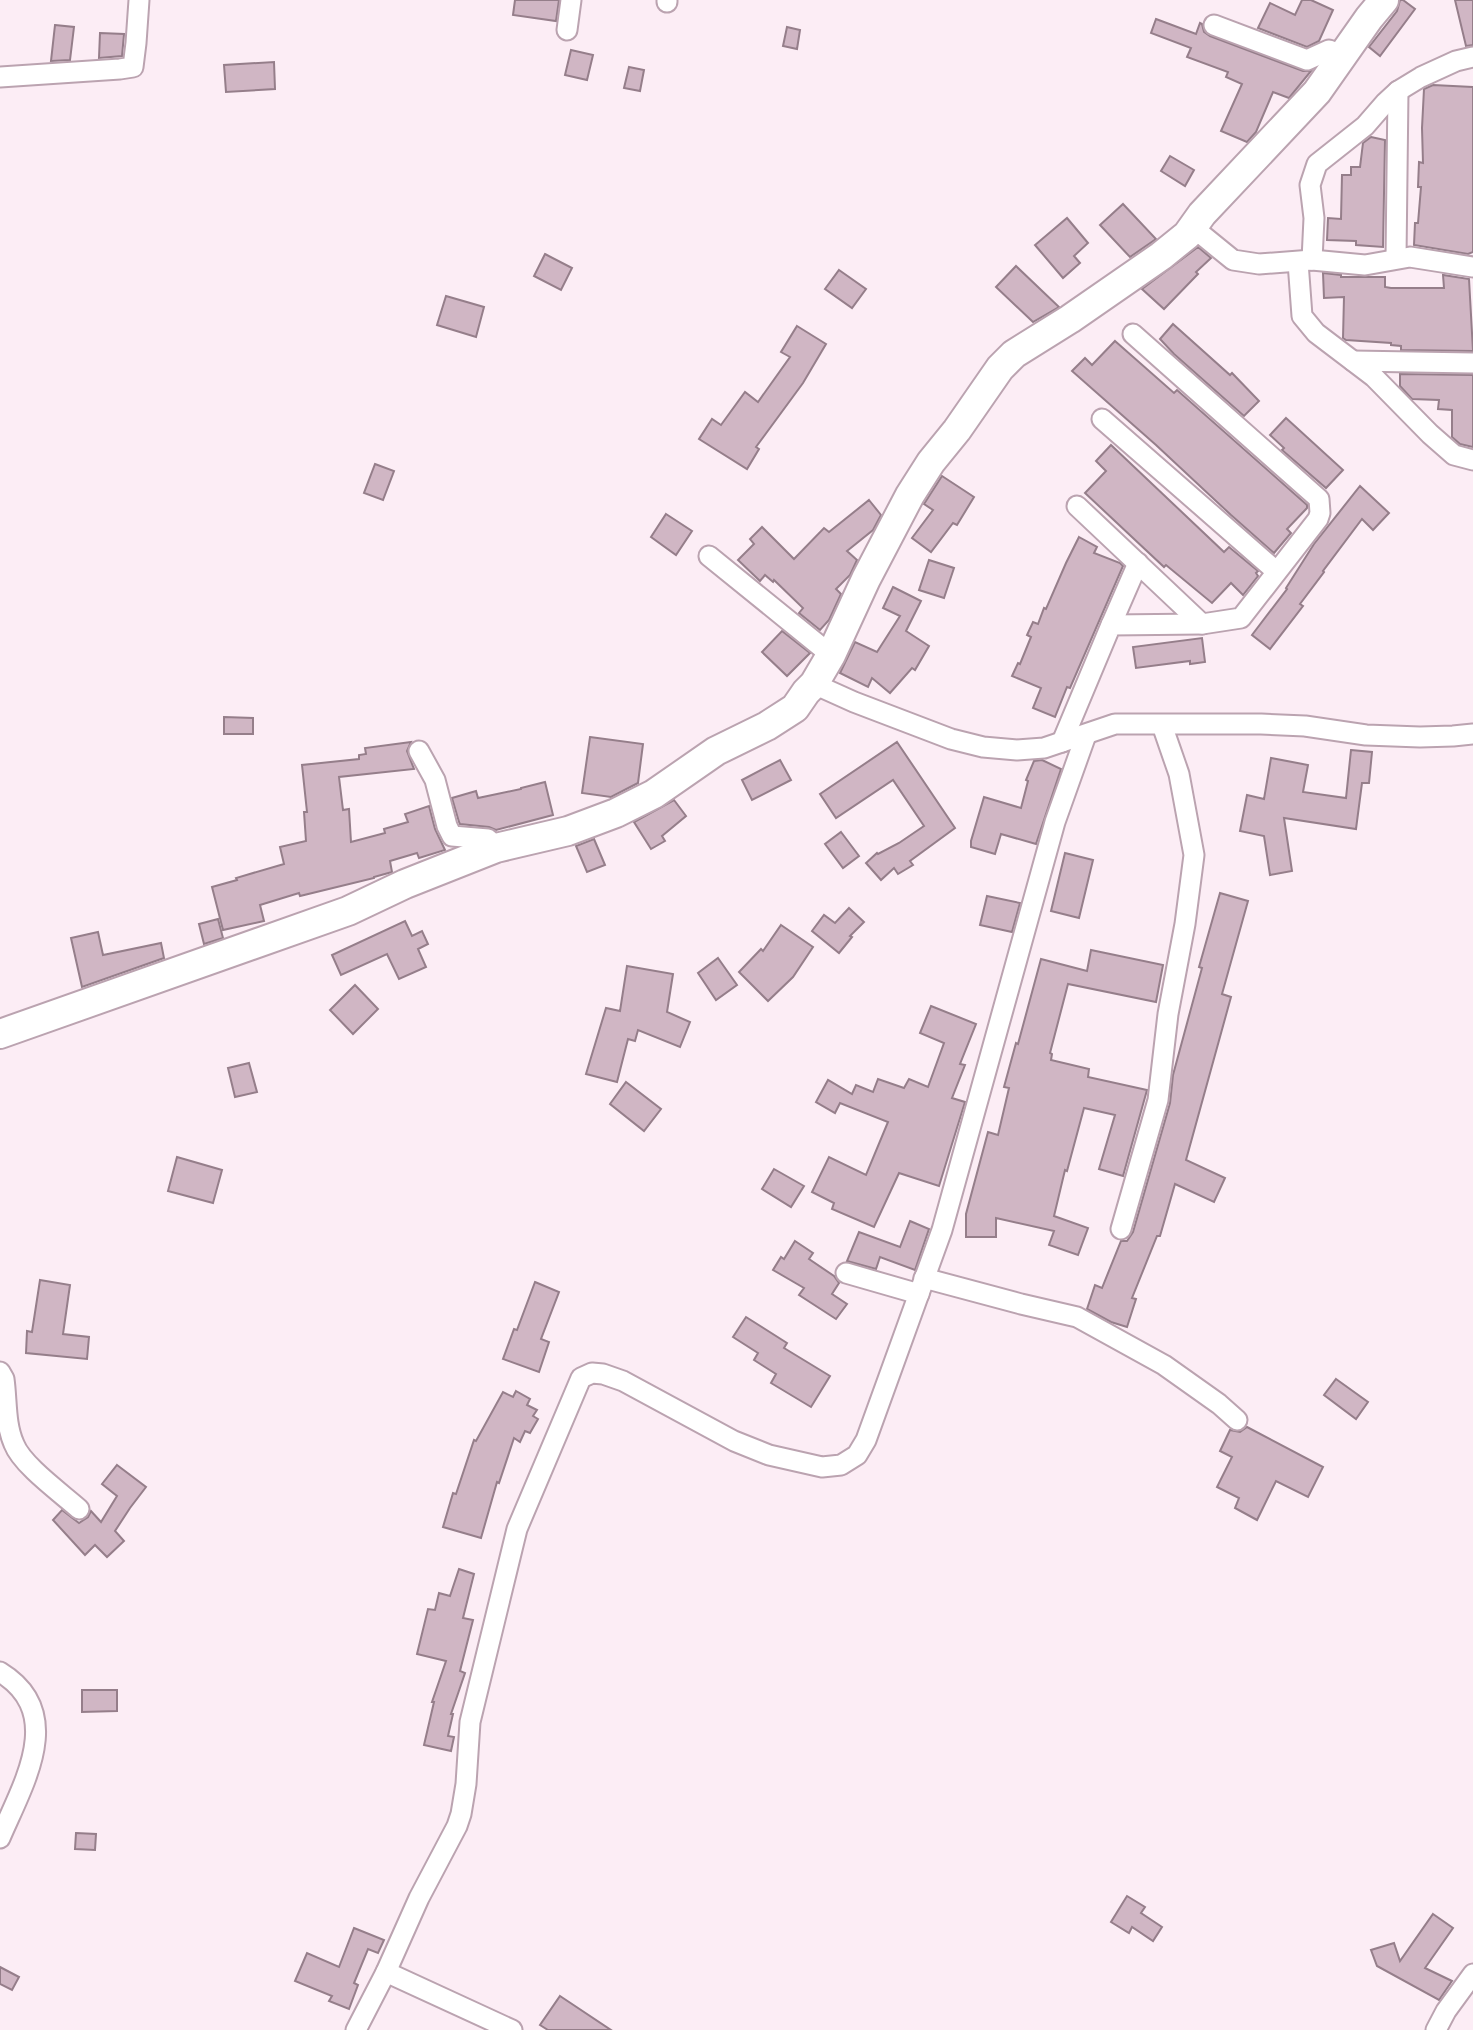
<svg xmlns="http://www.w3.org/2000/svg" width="1473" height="2030" font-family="Arial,sans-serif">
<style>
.building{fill:#d0b6c4;stroke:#957e8a;stroke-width:2}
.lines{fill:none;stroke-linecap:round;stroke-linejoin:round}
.street-casing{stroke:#bba3b0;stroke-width:23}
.secondary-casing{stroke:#bba3b0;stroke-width:32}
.street{stroke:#fff;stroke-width:19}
.secondary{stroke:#fff;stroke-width:28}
</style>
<rect width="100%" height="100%" fill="#fcedf5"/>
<g class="building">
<path d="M515,0H559L556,21L513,15Z"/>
<path d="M1302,0H1311L1333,10L1319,41L1307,47L1258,28L1270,3L1295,15Z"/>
<path d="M1400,0H1403L1415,9L1380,56L1369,47L1397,11Z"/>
<path d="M1455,0H1473V45L1466,46Z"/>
<path d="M1156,19L1196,34L1200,23L1202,24L1204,32L1210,36L1303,71H1311L1289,98L1273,92L1256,132L1247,142L1221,131L1242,84L1226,77L1228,72L1187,57L1191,48L1151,33Z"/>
<path d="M55,25L74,27L70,60L51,61Z"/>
<path d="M787,27L800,30L797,49L783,46Z"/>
<path d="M100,33L124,34L122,56L99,58Z"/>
<path d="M571,50L593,55L587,80L565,75Z"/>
<path d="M274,62L275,89L226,92L224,65Z"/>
<path d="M629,67L644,70L640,91L624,88Z"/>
<path d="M1433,85L1473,87V252L1468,254L1414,245L1415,223H1418L1421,187H1418L1419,162L1423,163L1422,128L1424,89Z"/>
<path d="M1371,137L1385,140L1383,247L1356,245V241L1327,240L1328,218L1341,219L1342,175H1351V167H1360L1363,143Z"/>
<path d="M1170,156L1194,170L1185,186L1161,171Z"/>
<path d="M1123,204L1156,239L1130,257L1100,225Z"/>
<path d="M1067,218L1088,243L1074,256L1080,263L1063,278L1035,245Z"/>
<path d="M1198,247L1211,258L1196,272L1198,274L1164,309L1142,289Z"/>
<path d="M545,254L572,268L561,290L534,276Z"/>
<path d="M1016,266L1059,307L1033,322L996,287Z"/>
<path d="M839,270L866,289L852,308L825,289Z"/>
<path d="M1323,273L1341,275V277H1385V287L1391,288H1444L1443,275L1469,279L1473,351L1401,350V346L1391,345V343L1346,340L1343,338L1344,297L1324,298Z"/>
<path d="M446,296L484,307L476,337L437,325Z"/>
<path d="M1173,324L1230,375L1232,373L1259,401L1244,416L1174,354L1160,339Z"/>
<path d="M797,326L826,344L803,383L756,447L759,449L747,469L699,439L712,419L721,425L745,392L758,402L790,357L781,352Z"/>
<path d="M1115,341L1174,393L1177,390L1307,505V508L1287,529L1291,533L1274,553L1231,515L1156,445L1072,371L1085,358L1092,365Z"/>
<path d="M1400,374L1473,375V447L1460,444L1452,437V410L1438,409L1439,400L1412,399L1400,386Z"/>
<path d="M1286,418L1343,470L1326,488L1282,450L1284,448L1270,435Z"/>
<path d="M1111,445L1224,552L1229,547L1258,571L1256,573L1258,576L1243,595L1231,583L1212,603L1166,565L1164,567L1085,493L1106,471L1096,461Z"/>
<path d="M375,464L394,471L383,500L364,493Z"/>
<path d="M942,476L974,497L957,525L953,523L931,552L912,538L933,510L924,504Z"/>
<path d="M1360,486L1389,513L1373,530L1362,519L1323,571L1324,572L1300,604L1303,606L1270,649L1252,635L1287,589L1286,588L1314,544Z"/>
<path d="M869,500L881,515L873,530L847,551L857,560L850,575L836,589L841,594L829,620L820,630L799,613L803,608L774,580L773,582L765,575L760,581L738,560L754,544L750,539L762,527L794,559L824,528L829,532Z"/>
<path d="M666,514L692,531L676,555L651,537Z"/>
<path d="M1079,537L1097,547L1094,553L1120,563L1123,566L1070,688L1067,687L1055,717L1033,708L1041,688L1012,676L1018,663L1020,664L1031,637L1027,635L1033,622L1038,624L1044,608L1046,609L1066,563Z"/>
<path d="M929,560L954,568L944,598L919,590Z"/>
<path d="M893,587L921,601L906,631L929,646L915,670L912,668L890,693L872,678L868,687L840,673L855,642L877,652L900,616L883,608Z"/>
<path d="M782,631L810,653L787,676L762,652Z"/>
<path d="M1202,638L1205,662L1190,664V661L1136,668L1133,647Z"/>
<path d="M224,717L253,718V734H224Z"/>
<path d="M590,737L643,744L638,783L611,797L582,793Z"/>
<path d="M411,742L407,751L414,769L339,777L343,810L349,809L351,842L385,833L384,829L408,822L405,814L429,806L435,829L445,850L419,858L417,853L390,861L392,872L374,877V878L300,896L299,893L260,905L264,921L223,930L212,887L237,880L236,878L284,864L280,847L306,841L304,812H307L302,765L359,759V755L366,754L365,748Z"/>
<path d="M897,742L955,828L910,861L913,865L898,874L894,868L881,880L866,863L877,853L878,854L899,843L924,826L893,780L836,818L820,794Z"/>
<path d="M1351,750L1372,752L1369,783H1362L1356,829L1284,818L1292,871L1270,875L1264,836L1240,831L1247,795L1264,799L1271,758L1308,765L1303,792L1346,798Z"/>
<path d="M780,760L791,780L752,800L742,780Z"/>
<path d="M1042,760L1061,769L1036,844L1001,834L995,854L971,847V841L984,797L1021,808L1028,781L1026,780L1034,761Z"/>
<path d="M545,782L553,815L496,830L489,827L460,824L459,822L452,798L476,791L478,798L521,789V788Z"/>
<path d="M674,800L686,816L662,836L665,841L651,849L634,822Z"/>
<path d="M841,832L859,856L843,868L825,844Z"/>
<path d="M594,839L605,865L587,872L576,846Z"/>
<path d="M1065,853L1093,860L1079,918L1051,911Z"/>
<path d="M1220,893L1248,901L1222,994L1231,997L1186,1160L1225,1178L1214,1202L1175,1184L1160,1236H1157L1132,1298L1136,1299L1127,1327L1111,1322L1087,1309L1095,1285L1102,1288L1121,1241H1127L1133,1232L1170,1103L1173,1075L1202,968L1199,967Z"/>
<path d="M987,896L1020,903L1012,932L980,925Z"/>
<path d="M849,908L864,922L850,936L852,937L839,953L812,931L824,915L835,923Z"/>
<path d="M218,919L223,938L204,944L199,924Z"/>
<path d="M405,921L412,936L422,931L428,944L418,949L426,967L399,979L387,954L341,975L332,955Z"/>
<path d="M781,925L813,947L793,977L768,1001L739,972L761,949L763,951Z"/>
<path d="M98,932L103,955L161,943L164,958L82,987L71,938Z"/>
<path d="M1091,950L1163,965L1156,1002L1068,984L1050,1053L1052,1054L1051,1060L1089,1069L1088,1077L1147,1090L1123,1176L1099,1169L1115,1115L1084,1108L1067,1171L1065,1170L1054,1216L1088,1228L1078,1255L1049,1245L1054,1231L996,1218V1237H966V1214L988,1132L998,1135L1009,1088L1004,1087L1016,1043L1018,1044L1041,959L1087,971Z"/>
<path d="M718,958L737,985L716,1000L698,973Z"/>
<path d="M627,966L673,974L667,1012L690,1022L680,1047L638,1030L635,1041L628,1039L617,1082L586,1074L606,1008L620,1011Z"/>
<path d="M355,985L378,1009L353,1034L330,1010Z"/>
<path d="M931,1006L976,1024L960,1064L965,1065L952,1098L965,1102L939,1186L899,1173L874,1227L832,1209L834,1203L812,1192L829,1157L866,1175L888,1122L840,1103L835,1113L816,1102L828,1080L852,1094L856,1085L873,1092L878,1079L904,1088L909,1079L928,1087L944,1043L920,1033Z"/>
<path d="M249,1063L257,1092L235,1097L228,1068Z"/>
<path d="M626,1082L661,1109L644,1131L610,1104Z"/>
<path d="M177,1157L222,1170L213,1203L168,1191Z"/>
<path d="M774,1169L804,1186L791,1207L762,1189Z"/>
<path d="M910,1221L929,1229L915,1270L880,1257L876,1269L847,1261L859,1232L900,1247Z"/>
<path d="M795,1241L813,1253L809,1259L834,1276L839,1283L832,1294L847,1304L836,1319L799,1295L804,1288L773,1270L781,1257L784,1259Z"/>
<path d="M40,1280L70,1285L63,1334L89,1337L87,1359L26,1353L27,1331L32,1332Z"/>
<path d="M535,1282L559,1292L541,1339L549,1342L539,1372L503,1359L514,1329L517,1330Z"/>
<path d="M746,1317L787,1343L784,1348L830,1376L811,1407L771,1383L776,1374L754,1360L758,1353L733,1337Z"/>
<path d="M1336,1379L1368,1402L1356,1419L1324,1395Z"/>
<path d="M516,1391L530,1399L527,1405L537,1410L533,1416L538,1419L530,1433L525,1431L520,1442L514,1438L499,1483L497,1482L481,1538L443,1527L453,1493L456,1494L474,1440L476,1441L503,1392L513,1397Z"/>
<path d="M1247,1427L1323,1467L1308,1497L1276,1481L1257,1520L1235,1508L1239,1498L1217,1487L1232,1457L1220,1451L1230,1430L1240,1432Z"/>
<path d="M117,1465L146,1487L130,1508L115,1531L124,1541L107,1557L95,1545L85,1555L53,1520L62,1510L79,1523L88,1517L91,1511L101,1522L117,1496L102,1484Z"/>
<path d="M459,1569L474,1574L463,1618L473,1620L460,1671L465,1673L451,1714H453L448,1736L454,1737L451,1751L424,1745L434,1702H432L446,1661L417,1654L428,1609L435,1610L439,1593L450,1596Z"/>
<path d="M82,1690H117V1711L82,1712Z"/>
<path d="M76,1833L96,1834L95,1850L75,1849Z"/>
<path d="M1127,1896L1145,1907L1141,1913L1162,1927L1153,1941L1132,1927L1129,1933L1111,1922Z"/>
<path d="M1433,1914L1453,1928L1425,1968L1452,1981L1439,2000L1377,1966L1371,1950L1394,1943L1400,1961Z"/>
<path d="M354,1928L384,1940L378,1953L368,1949L354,1983L358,1985L349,2009L329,2001L332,1996L295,1981L307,1953L339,1967Z"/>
<path d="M0,1967L19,1977L12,1990L0,1984Z"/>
<path d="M560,1996L611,2030H548L540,2025Z"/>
</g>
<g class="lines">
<g class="street-casing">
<g id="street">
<path d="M667,2V0"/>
<path d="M1214,25L1307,60L1329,50L1343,55"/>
<path d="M567,30L571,0"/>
<path d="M0,77L120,69L133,67L136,43L139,0"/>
<path d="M1187,235L1201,234L1233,260L1259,264L1312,260L1365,265L1410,257L1473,267"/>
<path d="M1396,258L1398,91"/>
<path d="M1312,260L1314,218L1310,185L1317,164L1365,126L1385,103L1398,91L1421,77L1456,61L1473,57"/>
<path d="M1298,262L1302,316L1316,333L1374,377L1430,434L1454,455L1473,460"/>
<path d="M1353,361L1473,363"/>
<path d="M1102,419L1276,571"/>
<path d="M1077,506L1202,624"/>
<path d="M709,556L831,655"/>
<path d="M1111,625L1138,563"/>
<path d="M814,684L854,702L951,739L983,747L1017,750L1044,748L1115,724H1261L1305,726L1366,735L1420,737L1453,736L1473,734"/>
<path d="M1062,742L1111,625L1202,624L1241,618L1318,519L1320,513L1319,499L1133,334"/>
<path d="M419,751L435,780L447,826L452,836L488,839L496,848"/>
<path d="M1121,1229L1158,1100L1168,1014L1185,924L1194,855L1179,774L1162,725"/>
<path d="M846,1273L919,1294"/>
<path d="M924,1278L1021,1304L1077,1317L1164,1365L1219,1404L1237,1420"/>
<path d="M0,1372L4,1379C7,1400 5,1424 14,1444C22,1465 61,1493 79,1509"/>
<path d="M0,1672C67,1713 23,1784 0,1838"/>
<path d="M386,1972L512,2030"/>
<path d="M356,2030L386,1972L419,1898L457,1826L461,1814L466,1784L470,1722L517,1529L581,1378L592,1373L603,1374L623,1381L734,1441L769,1455L822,1467L841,1465L857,1455L866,1440L942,1230L1055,822L1086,735"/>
<path d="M1436,2030L1446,2011L1473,1974"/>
</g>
</g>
<g class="secondary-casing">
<path id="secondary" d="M0,1034L348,911L405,884L496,848L568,831L616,813L654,794L716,751L767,726L795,708L806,692L814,684L831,655L866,579L910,495L931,462L957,430L1000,368L1014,354L1070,319L1161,256L1187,235L1202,214L1317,92L1369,18L1384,0"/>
</g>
<use href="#street" class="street"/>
<use href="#secondary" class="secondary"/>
</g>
</svg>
